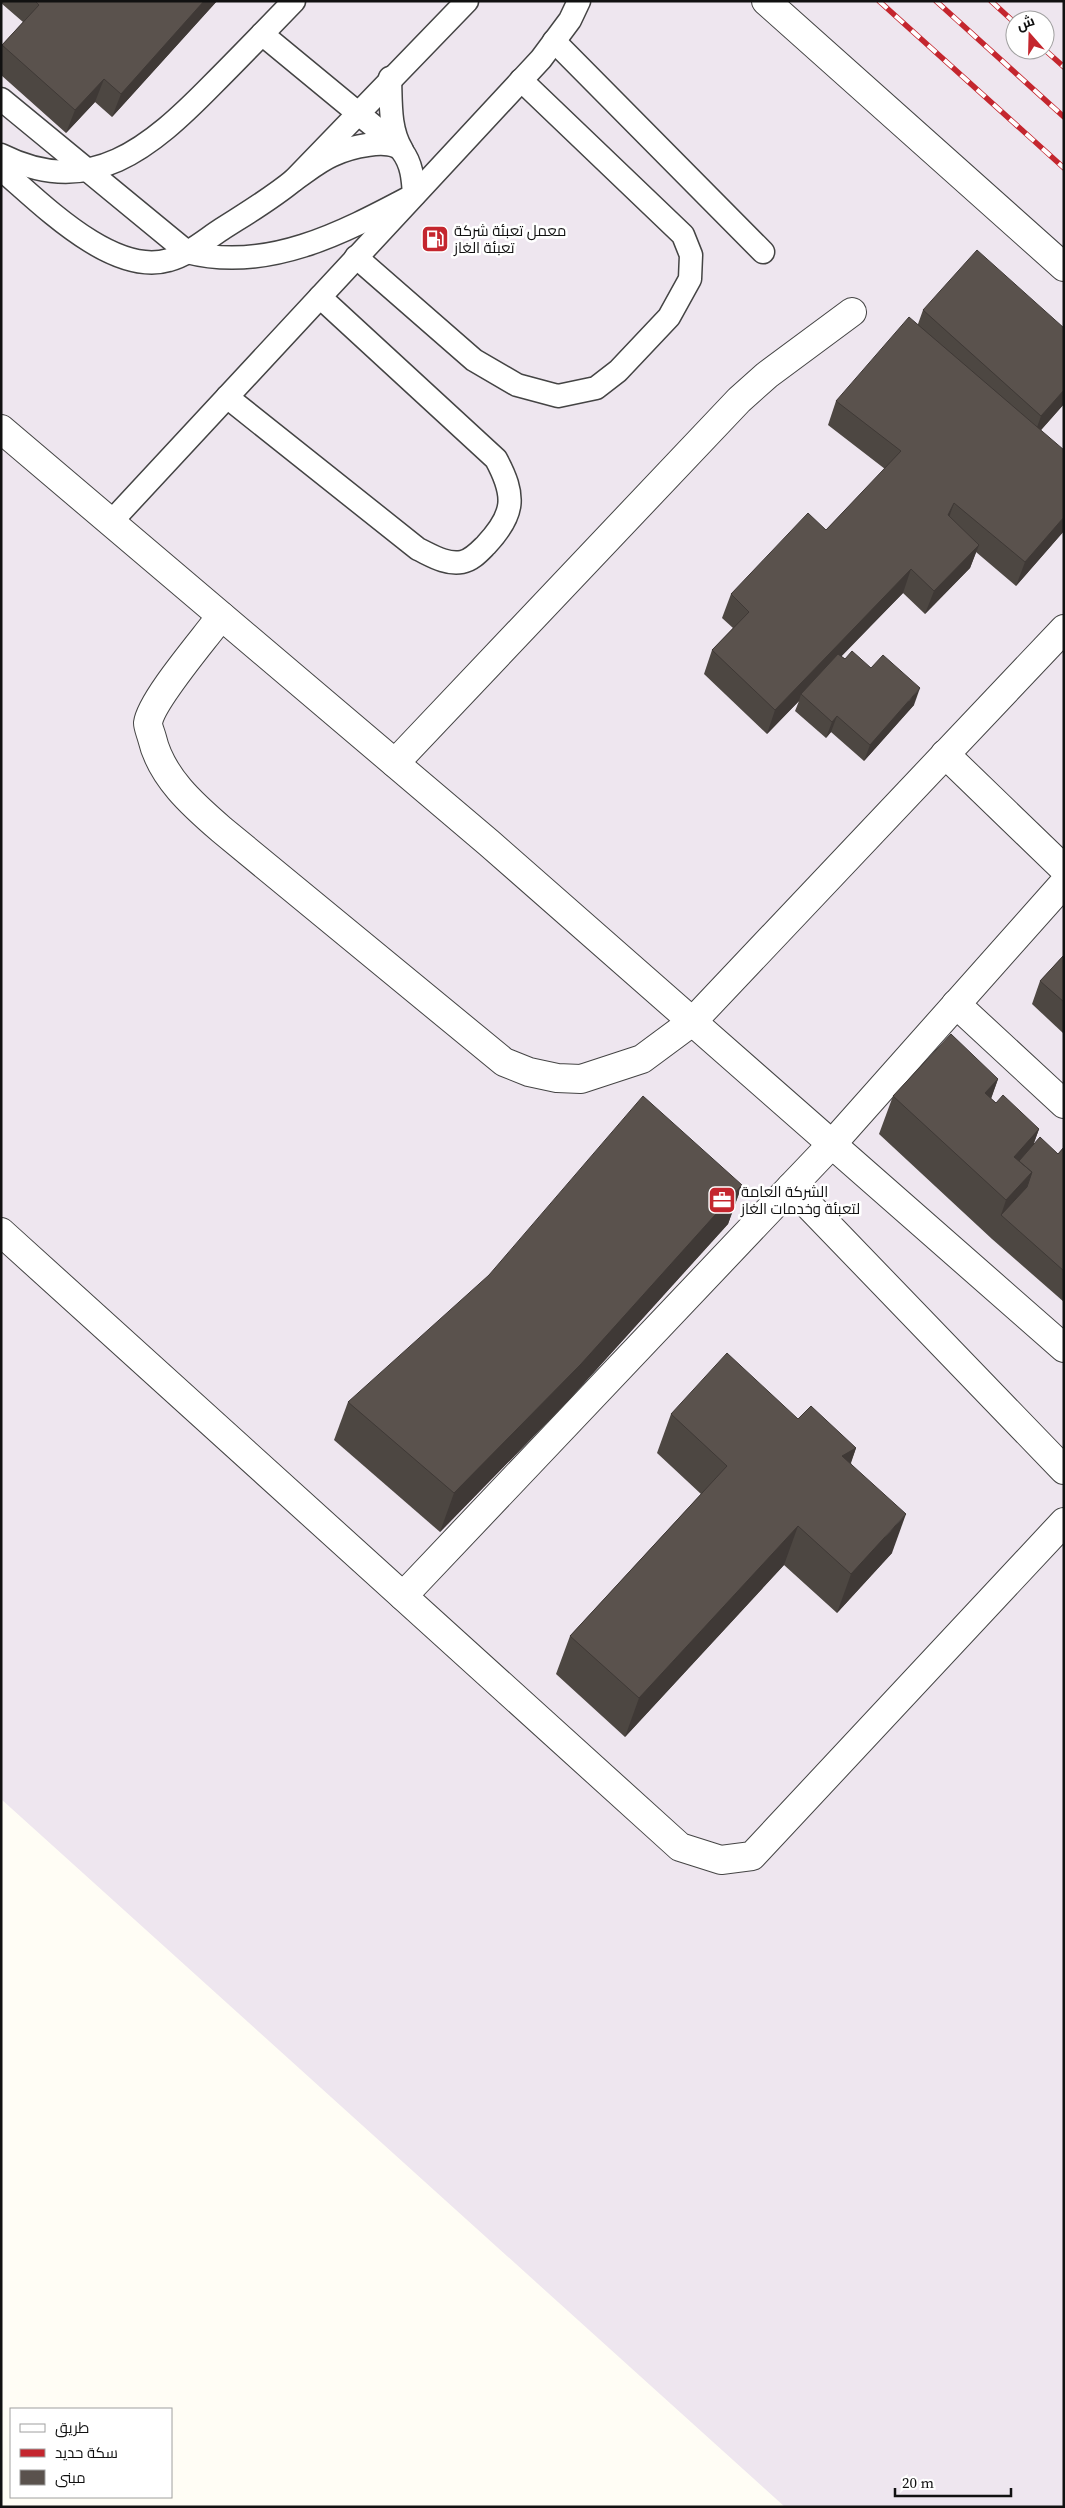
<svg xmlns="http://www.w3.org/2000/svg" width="1065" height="2508" font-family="'Source Serif 4',Cairo,serif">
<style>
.industrial{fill:#eee6ef;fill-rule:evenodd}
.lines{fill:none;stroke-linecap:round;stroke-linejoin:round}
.service-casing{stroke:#444;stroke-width:25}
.minor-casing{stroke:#444;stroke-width:30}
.tertiary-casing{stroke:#444;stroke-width:30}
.service{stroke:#fff;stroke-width:22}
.minor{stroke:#fff;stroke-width:28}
.tertiary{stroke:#fff;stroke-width:28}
.rail-casing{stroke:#c4262e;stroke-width:5.5}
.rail{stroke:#fff;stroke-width:4;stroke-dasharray:11;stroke-linecap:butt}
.wall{fill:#4d4742}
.shaded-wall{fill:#3f3936}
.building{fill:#5a524d;stroke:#3f3936}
.labels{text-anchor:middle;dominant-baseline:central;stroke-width:5;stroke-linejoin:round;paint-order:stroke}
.poi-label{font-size:15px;fill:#111;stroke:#fff;text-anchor:start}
</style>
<rect width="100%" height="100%" fill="#fffdf5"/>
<path class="industrial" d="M1,1H1064V2507H785L1,1799ZM1015,20H1045V50H1015Z"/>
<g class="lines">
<g class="service-casing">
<g id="service">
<path d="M262,34L399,147"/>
<path d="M554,41L763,252"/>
<path d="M390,78C391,102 389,129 402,150"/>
<path d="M1,99L187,252C268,273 344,232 414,195C413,179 412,164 402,151C391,136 347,148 333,155C319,161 306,172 294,180"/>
<path d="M1,155C91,200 151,147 212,85C239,58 267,29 294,1"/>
<path d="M1,169C40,202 112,277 169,260C188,255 205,240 222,229C247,213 271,199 294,180L467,1"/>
<path d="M356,257L474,360L517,385L558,396L596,388L618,371L669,317L690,279L691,255L683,235L521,80"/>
<path d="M227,397L418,549C431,555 446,565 462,562C472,560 479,552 486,545C515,514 516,496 496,459L320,297"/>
<path d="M111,522L541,59L570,20L579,1"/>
</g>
</g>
<g class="minor-casing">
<g id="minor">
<path d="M766,1L1064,267"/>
<path d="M221,616C206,637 151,700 148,723C148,727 151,734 152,738C161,777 193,805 222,830L504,1062L529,1072L557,1078L581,1079L642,1059L692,1022L1064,629"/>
<path d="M945,754L1064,869"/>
<path d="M395,763L739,400L767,375L852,312"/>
<path d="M956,1004L1064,1104"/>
<path d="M832,1144L1064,883"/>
<path d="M1,1232L680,1847L721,1860L752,1856L1064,1522"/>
<path d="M403,1596L791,1187"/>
</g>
</g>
<g class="tertiary-casing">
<g id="tertiary">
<path d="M1,429L489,843L1064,1348"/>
<path d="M832,1144L791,1187L1064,1470"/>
</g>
</g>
<use href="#service" class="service"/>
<use href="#minor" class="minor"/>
<use href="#tertiary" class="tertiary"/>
<g class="rail-casing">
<g id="rail">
<path d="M879,1L1064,168"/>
<path d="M936,1L1064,117"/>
<path d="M991,1L1015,23"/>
<path d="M1045,50L1064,67"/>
</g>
</g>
<use href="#rail" class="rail"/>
</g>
<g class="wall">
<path d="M1,1H217L112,117L95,102L66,133L1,75V48L2,45L23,22L1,3Z"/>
<path d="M923,310L1064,328V404L1041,430L1064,531L1016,586L976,552L970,568L925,614L903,593L841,656L914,705L864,761L831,732L826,738L795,711L799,701L767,734L704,674L712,650L733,628L722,618L731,594L826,530L885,469L828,425L836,401L918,324Z"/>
<path d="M1064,955V1034L1032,1004L1040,981Z"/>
<path d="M998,1079L991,1099L996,1103L1039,1129L1034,1143L1058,1154L1064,1147V1302L992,1239L879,1134L893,1096Z"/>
<path d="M742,1185L728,1224L567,1402L440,1532L334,1440L348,1402Z"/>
<path d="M671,1414L798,1419L856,1448L851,1463L892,1553L837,1613L784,1565L625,1737L556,1674L570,1636L701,1494L657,1453Z"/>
</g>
<g class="shaded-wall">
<path d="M204,1H217L112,117L121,94Z"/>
<path d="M104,79L95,102L66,133L75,110Z"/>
<path d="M1064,390V404L1033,439L1041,416Z"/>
<path d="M954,503L946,526L948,515Z"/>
<path d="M1064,517V531L1016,586L1025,562Z"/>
<path d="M979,545L970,568L925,614L934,591Z"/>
<path d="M911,569L903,593L803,696L801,694L799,701L767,734L775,710Z"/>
<path d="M920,688L914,705L864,761L870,745Z"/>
<path d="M837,716L831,732L826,738L832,722Z"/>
<path d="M998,1079L984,1117L985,1093Z"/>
<path d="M1039,1129L1025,1167L1009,1171L1000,1195L1014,1157Z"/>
<path d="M1032,1172L1018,1211L1001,1215L1006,1200Z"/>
<path d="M742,1185L728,1224L567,1402L440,1532L454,1493Z"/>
<path d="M856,1448L842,1486V1456Z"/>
<path d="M906,1514L892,1553L837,1613L851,1574Z"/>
<path d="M798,1526L784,1565L625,1737L639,1698Z"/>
</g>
<g class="building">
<path d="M35,1H204L121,94L104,79L75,110L2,45L39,5Z"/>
<path d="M977,250L1064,328V390L1041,416L923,310Z"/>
<path d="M909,317L1064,450V517L1025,562L954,503L948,515L979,545L934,591L911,569L775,710L712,650L749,612L731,594L808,513L826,530L901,451L836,401Z"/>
<path d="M852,651L871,668L883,655L920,688L870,745L837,716L832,722L801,694L838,654L845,659Z"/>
<path d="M1064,955V1002L1040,981Z"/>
<path d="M951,1034L998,1079L985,1093L996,1103L1003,1095L1039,1129L1014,1157L1032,1172L1006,1200L893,1096Z"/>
<path d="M643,1096L742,1185L581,1364L454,1493L348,1402L489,1275Z"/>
<path d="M1040,1137L1058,1154L1064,1147V1271L1001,1215L1027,1187L1032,1172L1019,1161Z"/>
<path d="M727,1353L798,1419L811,1406L856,1448L842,1456L906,1514L851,1574L798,1526L639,1698L570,1636L727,1466L671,1414Z"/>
</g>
<defs>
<g id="fuel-square" transform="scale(1.4375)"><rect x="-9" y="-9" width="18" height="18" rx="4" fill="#c4262e" stroke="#fff"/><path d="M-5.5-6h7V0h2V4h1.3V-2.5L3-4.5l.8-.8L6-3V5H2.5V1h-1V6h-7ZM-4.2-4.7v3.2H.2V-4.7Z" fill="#fff"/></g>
<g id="office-square" transform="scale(1.4375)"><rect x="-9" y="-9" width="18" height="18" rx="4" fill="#c4262e" stroke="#fff"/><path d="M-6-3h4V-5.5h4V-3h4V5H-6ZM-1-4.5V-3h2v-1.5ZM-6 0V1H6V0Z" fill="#fff"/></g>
</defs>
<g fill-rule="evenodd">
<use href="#fuel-square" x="435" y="239"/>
<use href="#office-square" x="722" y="1200"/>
</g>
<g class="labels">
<g class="poi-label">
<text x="454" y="230">معمل تعبئة شركة<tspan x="454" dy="17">تعبئة الغاز</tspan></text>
<text x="741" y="1191">الشركة العامة<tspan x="741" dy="17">لتعبئة وخدمات الغاز</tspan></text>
</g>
</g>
<rect width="1065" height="2508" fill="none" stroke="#111111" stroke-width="5"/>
<rect x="10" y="2408" width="162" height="90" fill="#ffffff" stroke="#a0a0a0"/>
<rect x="20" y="2424" width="25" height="8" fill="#ffffff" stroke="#a0a0a0"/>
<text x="55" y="2433" font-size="15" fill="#111111">طريق</text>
<rect x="20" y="2449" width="25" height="8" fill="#c4262e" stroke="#a0a0a0"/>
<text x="55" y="2458" font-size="15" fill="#111111">سكة حديد</text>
<rect x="20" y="2470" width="25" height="15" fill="#5a524d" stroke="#a0a0a0"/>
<text x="55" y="2483" font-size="15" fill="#111111">مبنى</text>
<g transform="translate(1030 35) rotate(340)"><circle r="24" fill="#ffffff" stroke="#a0a0a0"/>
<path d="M0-4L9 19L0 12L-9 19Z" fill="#c4262e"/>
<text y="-8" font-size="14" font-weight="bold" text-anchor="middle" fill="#111111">ش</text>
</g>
<path d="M895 2488v8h116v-8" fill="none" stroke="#111111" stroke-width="2.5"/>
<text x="902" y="2488" font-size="15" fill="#111111" stroke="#ffffff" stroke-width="4" paint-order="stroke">20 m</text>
</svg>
